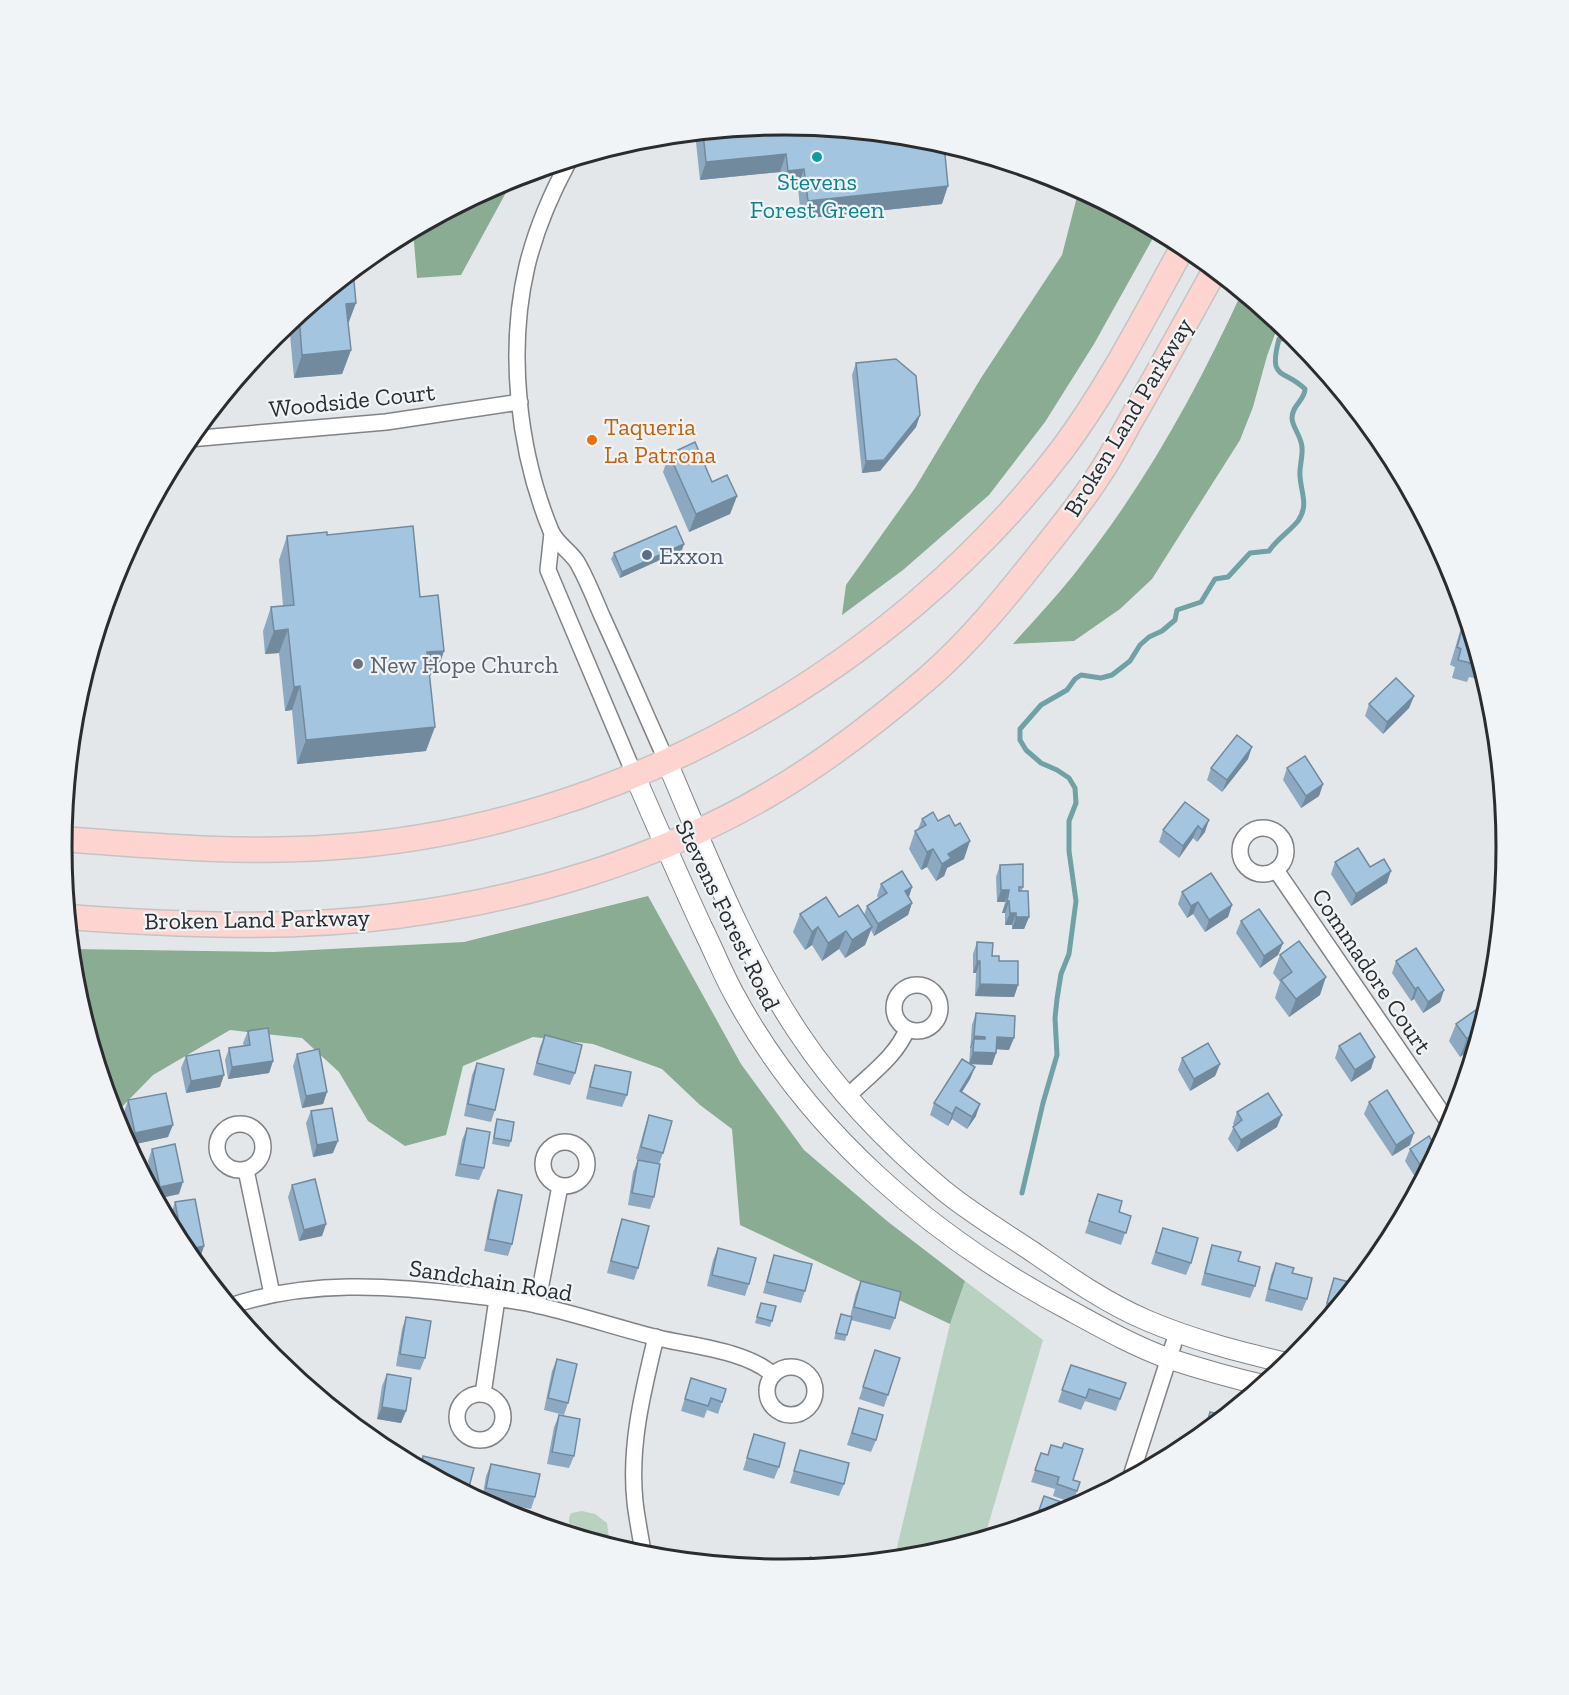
<svg xmlns="http://www.w3.org/2000/svg" width="1569" height="1695" font-family="'Zilla Slab',serif">
<style>
.green{fill:#b9d1c0}
.forest{fill:#89ac93}
.lines{fill:none;stroke-linecap:round;stroke-linejoin:round}
.stream{stroke:#70a1a4;stroke-width:5}
.minor-casing{stroke:#808386;stroke-width:18}
.tertiary-casing{stroke:#808386;stroke-width:22}
.primary-casing{stroke:#c3c4c4;stroke-width:27}
.minor{stroke:#fff;stroke-width:15}
.tertiary{stroke:#fff;stroke-width:20}
.primary{stroke:#fdd4d0;stroke-width:24}
.wall{fill:#8ca9c1}
.shaded-wall{fill:#728a9d}
.building{fill:#a3c5e0;stroke:#728a9d;stroke-width:1.5}
.culture-dot{fill:#0f9aa8;stroke:#f1f4f7;stroke-width:2}
.food-dot{fill:#e8710a;stroke:#f1f4f7;stroke-width:2}
.service-dot{fill:#5c6f8a;stroke:#f1f4f7;stroke-width:2}
.worship-dot{fill:#6b7280;stroke:#f1f4f7;stroke-width:2}
.labels{text-anchor:middle;dominant-baseline:central;stroke-width:4.5;stroke-linejoin:round;paint-order:stroke}
.culture-label{font-size:24px;fill:#0d838f;stroke:#f1f4f7}
.street-label{font-size:24px;fill:#2a2c2d;stroke:#f1f4f7}
.food-label{font-size:24px;fill:#c56008;stroke:#f1f4f7;text-anchor:start}
.service-label{font-size:24px;fill:#4e5e75;stroke:#f1f4f7;text-anchor:start}
.worship-label{font-size:24px;fill:#5b616d;stroke:#f1f4f7;text-anchor:start}
.rim{fill:none;stroke:#2a2c2d;stroke-width:3}
</style>
<rect width="100%" height="100%" fill="#e4e7ea"/>
<g class="green">
<path d="M965,1281L1043,1340L984,1539L925,1557L894,1560L950,1324Z"/>
<path d="M582,1511L595,1514L607,1523L610,1546C595,1542 560,1535 571,1513Z"/>
</g>
<g class="forest">
<path d="M514,178L461,275L417,278L413,230Z"/>
<path d="M1079,189L1157,231L1094,344L1045,422L989,495L903,570L842,615L846,585L915,488L981,378L1062,255Z"/>
<path d="M1242,292L1279,323L1267,356L1253,407L1240,440L1152,579L1120,609L1074,641L1013,644C1036,618 1061,592 1082,564C1147,481 1198,388 1242,292Z"/>
<path d="M648,896L741,1064L804,1150L887,1221L965,1281L950,1324L740,1225L732,1129L700,1105L662,1069L593,1044L533,1037L463,1066L446,1135L405,1146L368,1121L339,1072L302,1038L230,1030L153,1075L114,1115L75,988L72,949L274,952L464,942Z"/>
</g>
<g class="lines">
<path class="stream" d="M1022,1193L1043,1103L1057,1055L1055,1018L1057,999L1061,974L1069,954L1076,901L1069,851V821L1076,803L1075,788L1069,778L1057,770L1041,763L1026,750L1020,740V729L1041,705L1067,690L1075,679L1081,675L1101,678L1112,675L1130,661L1140,645L1149,637L1162,631L1175,620L1177,610L1201,602L1215,579L1228,577L1250,553L1269,551C1277,539 1289,532 1298,521C1309,505 1301,493 1300,476C1299,467 1303,457 1302,448C1302,437 1292,427 1292,418C1292,405 1305,400 1305,389C1283,368 1268,381 1279,339L1298,338"/>
<g class="minor-casing">
<g id="minor">
<path d="M569,161C551,194 536,229 527,266C507,351 518,451 551,531C556,543 570,551 577,562C587,579 594,598 602,616C624,664 645,713 667,762"/>
<path d="M189,439L386,422L520,402"/>
<path d="M552,533L548,570L635,776"/>
<circle cx="1263" cy="851" r="23"/>
<path d="M1276,870L1451,1126"/>
<circle cx="917" cy="1008" r="23"/>
<path d="M848,1096C868,1076 897,1056 907,1029"/>
<circle cx="240" cy="1147" r="23"/>
<circle cx="565" cy="1164" r="22"/>
<path d="M246,1170L272,1294"/>
<path d="M537,1305L560,1186"/>
<path d="M230,1306C307,1280 389,1285 468,1295C492,1298 517,1300 540,1306C580,1315 618,1328 658,1338C692,1346 748,1351 773,1375"/>
<circle cx="791" cy="1391" r="24"/>
<circle cx="480" cy="1417" r="23"/>
<path d="M483,1394L497,1299"/>
<path d="M1130,1479L1177,1333"/>
<path d="M644,1557C641,1539 637,1520 635,1502C629,1446 643,1391 656,1337"/>
</g>
</g>
<g class="tertiary-casing">
<g id="tertiary">
<path d="M667,762C706,853 742,948 798,1032C837,1091 888,1144 943,1190C971,1213 1003,1232 1033,1252C1069,1277 1106,1303 1146,1320C1192,1340 1241,1352 1290,1364"/>
<path d="M635,776C657,827 679,877 702,927C713,949 722,972 734,994C809,1133 933,1238 1071,1311C1102,1328 1136,1347 1170,1359C1201,1369 1232,1378 1263,1385"/>
</g>
</g>
<g class="primary-casing">
<g id="primary">
<path d="M62,839C154,846 244,854 336,847C615,828 892,672 1061,451C1109,387 1145,315 1184,245"/>
<path d="M68,917C178,925 287,930 396,916C523,900 657,860 768,795C825,762 879,720 929,677C970,641 1005,598 1039,555C1060,529 1081,503 1099,475C1111,457 1121,438 1131,420C1160,370 1187,320 1215,270"/>
</g>
</g>
<use href="#minor" class="minor"/>
<use href="#tertiary" class="tertiary"/>
<use href="#primary" class="primary"/>
</g>
<g class="wall">
<path d="M785,124L942,204L801,219L798,187L781,189L780,172L700,180L695,133Z"/>
<path d="M353,271L348,324L351,350L342,374L294,378L289,324Z"/>
<path d="M856,363L920,415L916,427L880,471L862,473L852,375Z"/>
<path d="M669,454L737,496L730,514L689,532L663,472Z"/>
<path d="M327,535L420,597L444,651L436,674L430,675L426,751L297,764L292,710L285,711L279,653L265,654L263,631L271,607L283,606L279,560L287,536Z"/>
<path d="M682,550L620,578L611,559L614,553Z"/>
<path d="M1466,614L1482,668L1478,679L1469,677L1467,682L1452,678L1455,667L1450,665L1461,628Z"/>
<path d="M1414,696L1409,708L1383,734L1365,716L1369,704Z"/>
<path d="M1248,759L1222,792L1207,780L1211,768Z"/>
<path d="M1287,768L1323,784L1319,796L1301,808L1283,780Z"/>
<path d="M1185,802L1205,832L1197,842L1193,838L1179,858L1159,842L1163,830Z"/>
<path d="M922,819L938,821L964,859L947,868L944,876L936,881L927,867L921,870L909,849L915,831L918,829Z"/>
<path d="M1335,862L1387,883L1351,906L1331,874Z"/>
<path d="M1000,865L1023,887L1022,891L1029,917L1024,929H1012V925H1005V913H1002L1005,902H997L996,877Z"/>
<path d="M881,884L912,887L909,897L912,903L908,915L874,936L871,930L865,945L845,958L839,949L822,961L812,945L805,950L793,932L800,914L839,917L864,915L867,906L879,899L877,896Z"/>
<path d="M1182,892L1232,905L1228,917L1205,932L1193,914L1187,918L1178,904Z"/>
<path d="M1241,921L1283,943L1278,955L1260,968L1236,933Z"/>
<path d="M977,942L999,961L1018,985L1014,997L975,996L976,973H973V954Z"/>
<path d="M1280,955L1320,995L1289,1017L1275,998L1280,982L1273,973Z"/>
<path d="M1396,961L1444,990L1440,1002L1423,1013L1414,999L1411,1001L1392,973Z"/>
<path d="M1487,1010L1471,1064L1464,1054L1460,1057L1449,1041L1456,1024Z"/>
<path d="M976,1013L1009,1050L996,1049V1053L992,1065L969,1064L975,1067L970,1079L962,1092L976,1116L967,1129L952,1119L948,1126L930,1115L934,1103L969,1064L972,1025Z"/>
<path d="M248,1031L273,1061L269,1073L228,1079L225,1060L229,1048L244,1046L243,1043Z"/>
<path d="M545,1035L575,1073L570,1085L533,1075L540,1047Z"/>
<path d="M1339,1046L1371,1069L1351,1082L1335,1058Z"/>
<path d="M297,1054L327,1092L323,1104L302,1108L293,1066Z"/>
<path d="M186,1056L220,1087L186,1093L181,1068Z"/>
<path d="M1182,1058L1220,1064L1215,1076L1190,1091L1178,1070Z"/>
<path d="M477,1063L495,1110L491,1122L464,1116L472,1075Z"/>
<path d="M595,1065L627,1095L622,1107L586,1099L591,1077Z"/>
<path d="M128,1100L168,1137L131,1145L124,1112Z"/>
<path d="M1369,1102L1410,1145L1392,1156L1364,1114Z"/>
<path d="M311,1111L333,1153L313,1157L306,1123Z"/>
<path d="M1237,1112L1277,1127L1237,1152L1228,1139L1234,1126L1233,1124Z"/>
<path d="M649,1115L663,1153L659,1164L654,1197L650,1209L628,1205L633,1172L638,1160L644,1161L636,1159L645,1127Z"/>
<path d="M497,1119L511,1141L509,1147L492,1144L495,1125Z"/>
<path d="M467,1128L484,1168L479,1180L455,1176L462,1140Z"/>
<path d="M152,1149L179,1194L156,1199L155,1196L148,1161Z"/>
<path d="M1410,1149L1438,1151L1420,1185L1405,1161Z"/>
<path d="M292,1185L326,1224L322,1236L299,1241L288,1197Z"/>
<path d="M498,1190L512,1244L508,1256L484,1251L494,1201Z"/>
<path d="M1098,1194L1119,1212L1131,1216L1121,1245L1085,1233Z"/>
<path d="M175,1202L204,1246L200,1258L192,1260L183,1249L174,1232L171,1214Z"/>
<path d="M622,1219L638,1268L634,1280L607,1273L618,1231Z"/>
<path d="M1163,1228L1191,1263L1186,1275L1151,1264Z"/>
<path d="M1212,1245L1238,1261L1255,1286L1250,1298L1201,1285L1208,1257Z"/>
<path d="M718,1248L749,1284L745,1296L707,1286L713,1260Z"/>
<path d="M774,1255L805,1291L801,1303L763,1293L770,1267Z"/>
<path d="M1276,1263L1307,1299L1302,1311L1265,1301L1271,1275Z"/>
<path d="M1334,1278L1357,1284L1330,1317L1323,1315L1330,1290Z"/>
<path d="M861,1281L895,1318L890,1330L851,1320L845,1341L834,1339L841,1314L850,1317L856,1293Z"/>
<path d="M761,1303L772,1321L770,1327L755,1323Z"/>
<path d="M406,1317L425,1358L420,1370L396,1366L402,1329Z"/>
<path d="M900,1358L884,1407L859,1399L871,1362Z"/>
<path d="M557,1359L568,1403L564,1415L544,1410L552,1371Z"/>
<path d="M1071,1365L1126,1383L1116,1411L1085,1401L1081,1410L1058,1402Z"/>
<path d="M387,1374L406,1411L401,1423L377,1419L382,1386Z"/>
<path d="M691,1378L722,1402L718,1414L707,1410L704,1418L681,1411Z"/>
<path d="M859,1408L876,1440L871,1452L847,1445Z"/>
<path d="M559,1415L574,1456L569,1468L547,1464L554,1427Z"/>
<path d="M754,1434L779,1467L774,1479L743,1470Z"/>
<path d="M800,1450L844,1484L839,1496L790,1483Z"/>
<path d="M1041,1453L1073,1480L1080,1482L1073,1503L1053,1496L1055,1489L1031,1482Z"/>
<path d="M423,1456L469,1487L467,1494L419,1468Z"/>
<path d="M491,1464L535,1497L531,1509L482,1500L486,1476Z"/>
<path d="M1044,1496L1059,1516L1034,1524Z"/>
<path d="M793,1563L815,1567L790,1570Z"/>
</g>
<g class="shaded-wall">
<path d="M786,154L780,172L700,180L706,162Z"/>
<path d="M804,169L798,187L781,189L788,171Z"/>
<path d="M948,186L942,204L801,219L808,201Z"/>
<path d="M356,303L347,327L346,304Z"/>
<path d="M351,350L342,374L294,378L302,355Z"/>
<path d="M920,415L916,427L880,471L862,473L866,461Z"/>
<path d="M737,496L730,514L689,532L696,514Z"/>
<path d="M684,544L682,550L620,578L622,572Z"/>
<path d="M288,629L279,653L265,654L274,631Z"/>
<path d="M444,651L436,674L419,676L427,652Z"/>
<path d="M300,686L292,710L285,711L294,687Z"/>
<path d="M1414,696L1409,708L1383,734L1387,722Z"/>
<path d="M435,727L426,751L297,764L306,740Z"/>
<path d="M1252,747L1248,759L1222,792L1227,780Z"/>
<path d="M1323,784L1319,796L1301,808L1306,796Z"/>
<path d="M1209,820L1205,832L1197,842L1202,830Z"/>
<path d="M1198,826L1193,838L1179,858L1183,846Z"/>
<path d="M970,841L964,859L947,868L944,876L936,881L942,864L948,854Z"/>
<path d="M933,849L927,867L921,870L927,852Z"/>
<path d="M1391,871L1387,883L1351,906L1356,894Z"/>
<path d="M912,887L908,899L905,891Z"/>
<path d="M1001,890H1009L1005,902H997Z"/>
<path d="M1007,901H1009L1005,913H1002Z"/>
<path d="M1198,902L1193,914L1187,918L1191,906Z"/>
<path d="M912,903L908,915L874,936L878,924Z"/>
<path d="M1232,905L1228,917L1205,932L1209,920Z"/>
<path d="M1010,913H1016L1012,925H1005Z"/>
<path d="M1016,917H1029L1024,929H1012Z"/>
<path d="M818,927L812,945L805,950L812,932Z"/>
<path d="M872,927L865,945L845,958L852,940Z"/>
<path d="M846,931L839,949L822,961L828,943Z"/>
<path d="M1283,943L1278,955L1260,968L1264,956Z"/>
<path d="M977,961H980L976,973H973Z"/>
<path d="M1326,977L1320,995L1289,1017L1296,999Z"/>
<path d="M980,984L1018,985L1014,997L975,996Z"/>
<path d="M1418,987L1414,999L1411,1001L1415,989Z"/>
<path d="M1444,990L1440,1002L1423,1013L1428,1002Z"/>
<path d="M974,1036L985,1037L981,1049L974,1039L971,1048H970Z"/>
<path d="M1470,1036L1464,1054L1460,1057L1467,1039Z"/>
<path d="M997,1037L1014,1038L1009,1050L993,1049Z"/>
<path d="M973,1052L996,1053L992,1065L969,1064Z"/>
<path d="M1375,1057L1371,1069L1351,1082L1355,1070Z"/>
<path d="M273,1061L269,1073L228,1079L232,1067Z"/>
<path d="M1220,1064L1215,1076L1190,1091L1194,1079Z"/>
<path d="M975,1067L970,1079L955,1103L960,1091Z"/>
<path d="M224,1075L220,1087L186,1093L191,1081Z"/>
<path d="M327,1092L323,1104L302,1108L306,1096Z"/>
<path d="M980,1104L976,1116L967,1129L972,1117Z"/>
<path d="M956,1107L952,1119L948,1126L952,1114Z"/>
<path d="M1282,1115L1277,1127L1237,1152L1241,1140Z"/>
<path d="M173,1125L168,1137L131,1145L135,1133Z"/>
<path d="M1414,1133L1410,1145L1392,1156L1396,1145Z"/>
<path d="M338,1141L333,1153L313,1157L317,1145Z"/>
<path d="M183,1182L179,1194L156,1199L160,1187Z"/>
<path d="M326,1224L322,1236L299,1241L304,1230Z"/>
<path d="M204,1246L200,1258L192,1260L184,1250Z"/>
<path d="M382,1407L406,1411L401,1423L377,1419Z"/>
</g>
<g class="building">
<path d="M785,124L926,138L944,144L948,186L808,201L804,169L788,171L786,154L706,162L703,133Z"/>
<path d="M353,271L356,303L346,304L351,350L302,355L299,315Z"/>
<path d="M896,359L916,376L920,415L884,460L866,461L856,363Z"/>
<path d="M695,442L712,482L727,475L737,496L696,514L669,454Z"/>
<path d="M413,526L420,597L438,595L444,651L427,652L435,727L306,740L300,686L294,687L288,629L274,631L271,607L294,605L287,536L327,532V535Z"/>
<path d="M676,526L684,544L622,572L614,553Z"/>
<path d="M1466,615L1479,660L1475,659L1474,664L1458,660L1461,649L1457,647Z"/>
<path d="M1396,678L1414,696L1387,722L1369,704Z"/>
<path d="M1237,735L1252,747L1227,780L1211,768Z"/>
<path d="M1305,756L1323,784L1306,796L1287,768Z"/>
<path d="M1185,802L1209,820L1202,830L1198,826L1183,846L1163,830Z"/>
<path d="M933,812L938,821L949,815L955,826L960,823L970,841L948,854L951,858L942,864L933,849L927,852L915,831L926,825L922,819Z"/>
<path d="M1358,848L1370,867L1384,859L1391,871L1356,894L1335,862Z"/>
<path d="M1023,864V887H1019V891H1028L1029,917H1016V913H1010L1009,901H1007L1009,890H1001L1000,865Z"/>
<path d="M902,871L912,887L905,891L912,903L878,924L867,906L887,893L881,884Z"/>
<path d="M1211,873L1232,905L1209,920L1198,902L1191,906L1182,892Z"/>
<path d="M826,897L839,917L858,905L872,927L852,940L846,931L828,943L818,927L812,932L800,914Z"/>
<path d="M1259,909L1283,943L1264,956L1241,921Z"/>
<path d="M1299,941L1326,977L1296,999L1281,980L1292,972L1280,955Z"/>
<path d="M977,942L993,943L992,956H999V961H1018V985L980,984V961H977Z"/>
<path d="M1416,948L1444,990L1428,1002L1418,987L1415,989L1396,961Z"/>
<path d="M1484,1004L1487,1010L1476,1045L1470,1036L1467,1039L1456,1024Z"/>
<path d="M976,1013L1015,1016L1014,1038L997,1037L996,1053L973,1052L974,1039H985V1037L974,1036Z"/>
<path d="M268,1028L273,1061L232,1067L229,1048L250,1045L248,1031Z"/>
<path d="M1360,1033L1375,1057L1355,1070L1339,1046Z"/>
<path d="M545,1035L582,1045L575,1073L537,1063Z"/>
<path d="M1208,1043L1220,1064L1194,1079L1182,1058Z"/>
<path d="M319,1049L327,1092L306,1096L297,1054Z"/>
<path d="M219,1050L224,1075L191,1081L186,1056Z"/>
<path d="M962,1059L975,1067L960,1091L980,1104L972,1117L956,1107L952,1114L934,1103Z"/>
<path d="M477,1063L504,1069L495,1110L468,1104Z"/>
<path d="M595,1065L631,1072L627,1095L590,1087Z"/>
<path d="M1387,1090L1414,1133L1396,1145L1369,1102Z"/>
<path d="M166,1093L173,1125L135,1133L128,1100Z"/>
<path d="M1268,1093L1282,1115L1241,1140L1233,1127L1242,1120L1237,1112Z"/>
<path d="M332,1108L338,1141L317,1145L311,1111Z"/>
<path d="M649,1115L672,1121L663,1153L641,1147Z"/>
<path d="M497,1119L514,1122L511,1141L494,1138Z"/>
<path d="M467,1128L490,1132L484,1168L460,1164Z"/>
<path d="M1429,1136L1438,1151L1426,1174L1410,1149Z"/>
<path d="M175,1144L183,1182L160,1187L152,1149Z"/>
<path d="M638,1160L660,1164L654,1197L632,1193Z"/>
<path d="M315,1179L326,1224L304,1230L292,1185Z"/>
<path d="M498,1190L522,1195L512,1244L488,1239Z"/>
<path d="M1098,1194L1122,1201L1119,1212L1131,1216L1126,1233L1089,1221Z"/>
<path d="M195,1199L204,1246L184,1250L175,1202Z"/>
<path d="M622,1219L649,1226L638,1268L611,1261Z"/>
<path d="M1163,1228L1198,1238L1191,1263L1156,1252Z"/>
<path d="M1212,1245L1241,1252L1238,1261L1260,1267L1255,1286L1205,1273Z"/>
<path d="M718,1248L756,1258L749,1284L712,1275Z"/>
<path d="M774,1255L812,1264L805,1291L767,1282Z"/>
<path d="M1276,1263L1294,1268L1292,1273L1312,1278L1307,1299L1269,1289Z"/>
<path d="M1334,1278L1357,1284L1339,1306L1327,1303Z"/>
<path d="M861,1281L901,1292L895,1318L854,1307Z"/>
<path d="M761,1303L776,1306L772,1321L757,1317Z"/>
<path d="M841,1314L852,1317L847,1335L836,1333Z"/>
<path d="M406,1317L431,1321L425,1358L400,1354Z"/>
<path d="M875,1350L900,1358L888,1395L863,1387Z"/>
<path d="M557,1359L577,1364L568,1403L548,1398Z"/>
<path d="M1071,1365L1126,1383L1120,1399L1089,1389L1086,1398L1062,1390Z"/>
<path d="M296,1372L301,1382L292,1374Z"/>
<path d="M387,1374L411,1378L406,1411L382,1407Z"/>
<path d="M691,1378L726,1389L722,1402L711,1398L708,1406L685,1399Z"/>
<path d="M859,1408L883,1415L876,1440L852,1433Z"/>
<path d="M1210,1412L1226,1416L1204,1434Z"/>
<path d="M559,1415L580,1419L574,1456L552,1452Z"/>
<path d="M754,1434L785,1443L779,1467L747,1458Z"/>
<path d="M1064,1443L1083,1449L1073,1480L1080,1482L1077,1491L1057,1484L1059,1477L1035,1470L1041,1453L1048,1455L1051,1445L1062,1448Z"/>
<path d="M800,1450L849,1463L844,1484L794,1471Z"/>
<path d="M423,1456L474,1468L469,1487L445,1482L421,1469Z"/>
<path d="M491,1464L540,1474L535,1497L486,1488Z"/>
<path d="M1044,1496L1064,1503L1059,1516L1042,1521L1036,1519Z"/>
<path d="M811,1557L815,1567L795,1569L793,1563Z"/>
</g>
<circle class="culture-dot" cx="817" cy="157" r="6"/>
<circle class="food-dot" cx="592" cy="440" r="6"/>
<circle class="service-dot" cx="647" cy="555" r="6"/>
<circle class="worship-dot" cx="358" cy="664" r="6"/>
<g class="labels">
<g class="culture-label">
<text x="817" y="181">Stevens<tspan x="817" dy="28">Forest Green</tspan></text>
</g>
<g class="street-label">
<text transform="translate(352 400) rotate(-6)">Woodside Court</text>
<text transform="translate(1128 417) rotate(-59)">Broken Land Parkway</text>
<text transform="translate(728 915) rotate(64)">Stevens Forest Road</text>
<text transform="translate(257 919) rotate(-1)">Broken Land Parkway</text>
<text transform="translate(1372 971) rotate(56)">Commadore Court</text>
<text transform="translate(491 1280) rotate(9)">Sandchain Road</text>
</g>
<g class="food-label">
<text x="604" y="426">Taqueria<tspan x="604" dy="28">La Patrona</tspan></text>
</g>
<g class="service-label">
<text x="659" y="555">Exxon</text>
</g>
<g class="worship-label">
<text x="370" y="664">New Hope Church</text>
</g>
</g>
<path d="M0 0H1569V1695H0ZM72 847a712 712 0 1 1 1424 0a712 712 0 1 1-1424 0Z" fill="#f1f4f7" fill-rule="evenodd"/>
<path class="rim" d="M72 847a712 712 0 1 1 1424 0a712 712 0 1 1-1424 0Z"/>
</svg>
